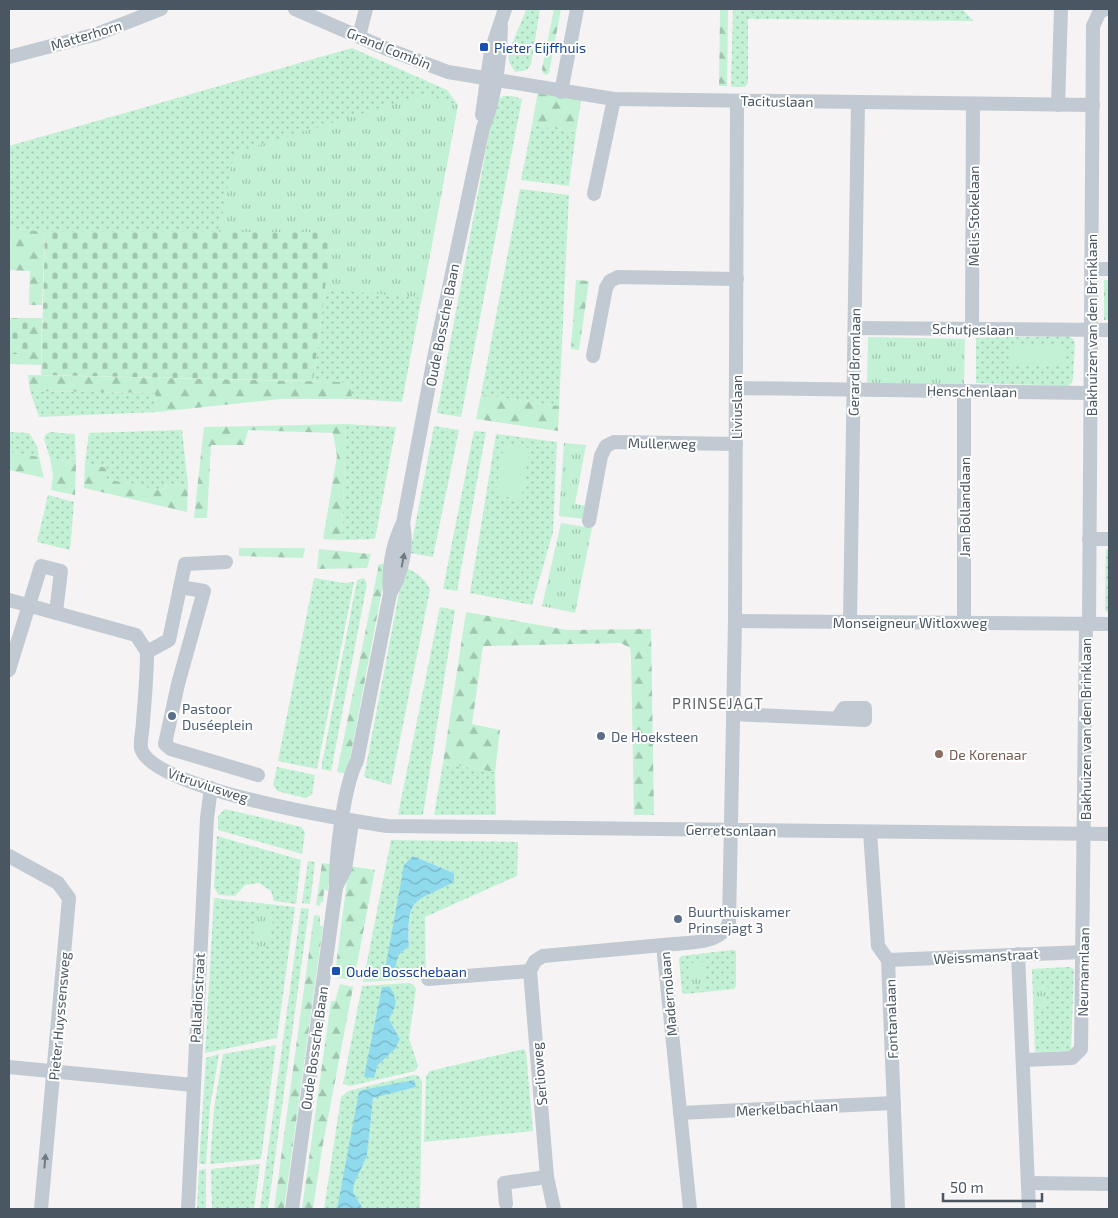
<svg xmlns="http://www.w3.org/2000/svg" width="1118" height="1218" font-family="'Exo 2',sans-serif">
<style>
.grass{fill:url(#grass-dots);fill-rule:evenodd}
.forest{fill:url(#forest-firs)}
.cemetery{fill:url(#cemetery-stones)}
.park{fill:url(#park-tufts)}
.pitch{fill:#c3f1d5}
.water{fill:url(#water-waves)}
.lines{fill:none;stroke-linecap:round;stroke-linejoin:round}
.minor{stroke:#c1cad2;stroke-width:14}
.oneway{fill:#6e7983}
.transit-dot{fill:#1a4fb4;stroke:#fff;stroke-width:2}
.service-dot{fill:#5c6f8a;stroke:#fff;stroke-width:2}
.education-dot{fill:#8d6e63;stroke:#fff;stroke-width:2}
.labels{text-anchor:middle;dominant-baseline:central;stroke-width:4;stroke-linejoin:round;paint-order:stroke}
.street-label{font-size:14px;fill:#4a5661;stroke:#fff}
.transit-label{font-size:14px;fill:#164399;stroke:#fff;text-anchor:start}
.service-label{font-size:14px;fill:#4e5e75;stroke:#fff;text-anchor:start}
.education-label{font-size:14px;fill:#785e54;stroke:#fff;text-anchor:start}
.neighbourhood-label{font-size:15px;letter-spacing:1px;fill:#5f6368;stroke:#fff}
</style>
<defs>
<pattern id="grass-dots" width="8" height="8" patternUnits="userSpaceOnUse" patternTransform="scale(1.25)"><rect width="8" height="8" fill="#c3f1d5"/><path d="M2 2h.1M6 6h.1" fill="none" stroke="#a0c6b0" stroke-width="1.8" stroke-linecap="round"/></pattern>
<pattern id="forest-firs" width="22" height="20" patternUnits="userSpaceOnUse" patternTransform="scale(1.25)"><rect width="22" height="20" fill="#c3f1d5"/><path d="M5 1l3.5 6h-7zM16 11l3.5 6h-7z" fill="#a0c6b0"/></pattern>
<pattern id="cemetery-stones" width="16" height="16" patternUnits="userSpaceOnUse" patternTransform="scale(1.25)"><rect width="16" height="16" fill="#c3f1d5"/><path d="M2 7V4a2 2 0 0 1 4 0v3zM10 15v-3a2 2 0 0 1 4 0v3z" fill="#a0c6b0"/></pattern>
<pattern id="park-tufts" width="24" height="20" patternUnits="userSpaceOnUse" patternTransform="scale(1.25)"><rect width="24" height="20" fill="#c3f1d5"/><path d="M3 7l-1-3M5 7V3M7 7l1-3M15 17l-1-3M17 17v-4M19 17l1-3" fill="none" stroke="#a0c6b0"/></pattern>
<pattern id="water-waves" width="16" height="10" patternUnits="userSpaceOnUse" patternTransform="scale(1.25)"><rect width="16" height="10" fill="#90daee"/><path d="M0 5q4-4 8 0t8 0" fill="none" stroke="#78b4c4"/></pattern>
</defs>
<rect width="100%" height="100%" fill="#f5f3f3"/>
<g class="grass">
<path d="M526,9H540L531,64L527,70L515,72C514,69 510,65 509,61C506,52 523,21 526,9Z"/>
<path d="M733,9H962L974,21L748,19V83L745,87H731Z"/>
<path d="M352,48L447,90L458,105L402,402L352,399L351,384L313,381L333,232L53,233L9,228V146Z"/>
<path d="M503,96H512L522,99L461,417L437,413L495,102Z"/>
<path d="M532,125L576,132L569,186L521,180Z"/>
<path d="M520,189L569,195L559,406L481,395Z"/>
<path d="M1068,336L1073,339L1075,344L1073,379L1071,384L1067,386L976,383V338Z"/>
<path d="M30,391L155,393L157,412L39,417Z"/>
<path d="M346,424L396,427L375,539L342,540Z"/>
<path d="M434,426L459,430L433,557L410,553Z"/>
<path d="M182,430L188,486L168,484L162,491L107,479V468L85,463L89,433Z"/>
<path d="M474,431L486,432L457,591L443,589Z"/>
<path d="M9,432L29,433L37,446L39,457L9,452Z"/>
<path d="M50,432L75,434L76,463L50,458L44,439L45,435Z"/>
<path d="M496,434L557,442L553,532L532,605L470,593Z"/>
<path d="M48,495L74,502L70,550L37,542Z"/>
<path d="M1106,549H1109V613L1105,611Z"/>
<path d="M404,567C415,571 426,579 430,590L391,785L364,777Z"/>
<path d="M314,578L344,583L354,582L317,769L278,761Z"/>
<path d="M364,578L367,584L331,771L321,769L357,580Z"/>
<path d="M440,607L455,610L423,815H398Z"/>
<path d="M443,763L495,772L496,815H434Z"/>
<path d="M277,767L315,775L312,795L305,798L277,791L273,785Z"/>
<path d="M225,809L301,827L305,832L302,854L218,830V816Z"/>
<path d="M217,836L301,860L296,904L274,901L271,891L259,883L245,885L235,896L219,895L214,888Z"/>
<path d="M391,840L518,842L517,876L425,917L426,978L363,982ZM413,856L454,873V882C413,902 408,897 409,946L398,956Z"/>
<path d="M308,861L315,862L310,904L302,903Z"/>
<path d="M214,898L295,907L277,1038L205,1053Z"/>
<path d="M301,908L309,909L268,1209H260Z"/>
<path d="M732,950L736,951V986L734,989L685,994L682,992L679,959L681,956Z"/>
<path d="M1069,967L1074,969L1071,1051L1035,1052L1032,969Z"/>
<path d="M410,983L414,985L416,989L409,1038L418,1066L415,1071L350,1086L343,1084L362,986ZM389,987C398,1001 397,1005 389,1019L400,1039L395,1049L377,1066Z"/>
<path d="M276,1045L261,1159L210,1164L214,1108L223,1054Z"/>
<path d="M524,1049L526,1052L533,1131L424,1142L426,1076L430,1071Z"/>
<path d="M219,1054L210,1107L206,1164H199L206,1058Z"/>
<path d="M413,1075L419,1076L422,1082L420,1209H363L353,1192L354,1184L367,1155L373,1097L416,1087L414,1081L363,1090L360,1092L337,1209H324L341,1097L348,1091Z"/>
<path d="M260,1164L254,1209H212L211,1169Z"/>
<path d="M206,1169V1209H197L199,1170Z"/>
</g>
<g class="forest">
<path d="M554,9H561L549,73L546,75L543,73L542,69Z"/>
<path d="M720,9H728L727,86H719Z"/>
<path d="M538,91L582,96L576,132L532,125Z"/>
<path d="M9,228L45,232L42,305H29L30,271L9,270Z"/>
<path d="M576,280L589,281L579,350L571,349Z"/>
<path d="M29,318H42L41,365L9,364V354H29Z"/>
<path d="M28,375L341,382L351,384L352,399H281L157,412L155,393L30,391Z"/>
<path d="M481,395L559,406L558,431L476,419Z"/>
<path d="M346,424L342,540L323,539L337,456L333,433L248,430L244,445H211L207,518H194L204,427Z"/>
<path d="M9,452L39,457L44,478L9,470Z"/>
<path d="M50,458L76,463L75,495L51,490L53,475Z"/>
<path d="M85,463L107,468V479L162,491L168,484L188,486L187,512L84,488Z"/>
<path d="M239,548H305L303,558L239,556Z"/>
<path d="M319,549L371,554L367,568L317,569Z"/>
<path d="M379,564H387L347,774L337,772Z"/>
<path d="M466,612L567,630L651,629L654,815H634L631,655L630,648L621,643L483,646L472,724L500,730L495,772L443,763Z"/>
<path d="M322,863L331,864L328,891L324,890L323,902H321L320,906L316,905Z"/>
<path d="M349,866L375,870L354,980L338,978L340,966L336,965Z"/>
<path d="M314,915L320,916V926H323L284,1209H274Z"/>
<path d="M340,984L353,987L322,1149L313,1209H302L331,1001H335Z"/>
</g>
<g class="cemetery">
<path d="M45,232H333L313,381L41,375Z"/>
<rect x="9" y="318" width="20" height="36"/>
</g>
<g class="park">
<path d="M426,94L458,105L422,298L325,289L333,232H219L234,153Z"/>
<rect x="1104" y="280" width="5" height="40"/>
<path d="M868,337L965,339L964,386L867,384Z"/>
<path d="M564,443L586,445L575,504L587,506L584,519L559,516Z"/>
<path d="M561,523L592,528L575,613L542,606Z"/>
<path d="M264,909L271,911L273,926L270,933L272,942L261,949L254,946L252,938C256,928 256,917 264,909Z"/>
<path d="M704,962L706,986L690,987L688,963Z"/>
<path d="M1037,985L1048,987L1045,1007L1036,1006Z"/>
</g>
<g class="pitch">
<rect x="1011" y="344" width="54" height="21"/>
<path d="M504,444L530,448L521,500L496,495Z"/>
</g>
<g class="water">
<path d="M413,856L454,873V882C414,903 407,896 409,946L398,956L393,977L384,975L404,865Z"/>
<path d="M382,987H390C398,1001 397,1005 389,1019L400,1039L395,1049L377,1066L374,1078L364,1077Z"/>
<path d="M414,1080L416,1087L373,1098L367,1156L354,1184L353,1192L363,1209H337L359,1092L362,1090Z"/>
</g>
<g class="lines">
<g class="minor">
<path d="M295,9L387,49L448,72L614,99L1093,105"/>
<path d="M359,36L366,9"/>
<path d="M9,57L97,34L161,9"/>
<path d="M561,92L577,9"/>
<path d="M1058,105L1061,9"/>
<path d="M482,115L491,51L505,9"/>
<path d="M594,194L614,99"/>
<path d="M1091,269H1109"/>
<path d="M855,328L1109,330"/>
<path d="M972,329L973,104"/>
<path d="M593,356L606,288L610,281L618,277L737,279"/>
<path d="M736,388L1090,393"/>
<path d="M589,521L601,456L606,446L614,442L736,444"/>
<path d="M1089,539H1109"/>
<path d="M180,587L204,591L178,684L165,744L171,749L258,775"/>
<path d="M390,594C388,569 392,545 403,523L434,358L483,128C496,95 500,61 501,26"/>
<path d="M9,600L136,635L147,652"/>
<path d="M735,621L1109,624"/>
<path d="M850,622L858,102"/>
<path d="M964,623V391"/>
<path d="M1089,624L1093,26L1099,13L1105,9"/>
<path d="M147,652C147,675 145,698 143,721C143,729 140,740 141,748C150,789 347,820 387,826L1109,834"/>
<path d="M147,652L169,640L185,564L226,562"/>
<path d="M9,670L41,566L61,571L56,612"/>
<path d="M733,714L865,720V708H844L838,717"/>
<path d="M870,832L878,946L888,960L898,1209"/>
<path d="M9,856L58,883L69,898L41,1209"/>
<path d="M336,887L345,869L352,823"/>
<path d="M1018,954L1029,1209"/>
<path d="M888,960L1084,952"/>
<path d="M428,979L530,971"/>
<path d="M1023,1060L1072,1058L1081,1049L1086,624"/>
<path d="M9,1067L193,1085"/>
<path d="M680,1113L894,1103"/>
<path d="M1028,1183L1109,1184"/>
<path d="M506,1204L504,1183L547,1177"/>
<path d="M188,1209L207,818L211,788"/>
<path d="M292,1209L336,887C335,859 344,784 357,761L390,594C402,572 408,548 403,523"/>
<path d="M554,1209L547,1177L530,971L535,961L543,956L663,945"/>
<path d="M690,1209L663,945C684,942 720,946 729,923L735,621L737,101"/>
</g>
</g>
<defs><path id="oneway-solid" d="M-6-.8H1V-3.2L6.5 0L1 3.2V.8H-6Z" transform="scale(1.25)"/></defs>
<g class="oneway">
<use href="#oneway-solid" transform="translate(403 560) rotate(-79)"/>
<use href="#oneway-solid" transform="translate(45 1161) rotate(-85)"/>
</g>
<g class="transit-dot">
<rect x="479" y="42" width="10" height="10" rx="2.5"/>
<rect x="331" y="966" width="10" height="10" rx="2.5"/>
</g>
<g class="service-dot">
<circle cx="172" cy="716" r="5"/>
<circle cx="601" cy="736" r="5"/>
<circle cx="678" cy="919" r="5"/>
</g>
<circle class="education-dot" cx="939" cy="754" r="5"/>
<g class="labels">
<g class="street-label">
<text transform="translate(86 35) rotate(-17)">Matterhorn</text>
<text transform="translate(389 48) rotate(22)">Grand Combin</text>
<text transform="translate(777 101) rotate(1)">Tacituslaan</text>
<text transform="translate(973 216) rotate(-90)">Melis Stokelaan</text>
<text transform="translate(442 325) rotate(-79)">Oude Bossche Baan</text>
<text transform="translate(1091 325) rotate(-90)">Bakhuizen van den Brinklaan</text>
<text transform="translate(973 329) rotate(1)">Schutjeslaan</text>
<text transform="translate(854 362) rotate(-89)">Gerard Bromlaan</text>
<text transform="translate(972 391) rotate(1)">Henschenlaan</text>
<text transform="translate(736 407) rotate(-90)">Liviuslaan</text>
<text transform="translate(662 443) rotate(1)">Mullerweg</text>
<text transform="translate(964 507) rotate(-90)">Jan Bollandlaan</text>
<text x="910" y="622">Monseigneur Witloxweg</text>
<text transform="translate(1085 729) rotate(-90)">Bakhuizen van den Brinklaan</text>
<text transform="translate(208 785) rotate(18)">Vitruviusweg</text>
<text transform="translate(731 830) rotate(1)">Gerretsonlaan</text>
<text transform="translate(986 956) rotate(-3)">Weissmanstraat</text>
<text transform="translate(1083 972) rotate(-89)">Neumannlaan</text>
<text transform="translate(668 994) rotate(-95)">Madernolaan</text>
<text transform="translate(197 998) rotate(-87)">Palladiostraat</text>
<text transform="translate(59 1016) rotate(-85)">Pieter Huyssensweg</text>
<text transform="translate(891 1019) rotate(-92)">Fontanalaan</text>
<text transform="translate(314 1048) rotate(-82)">Oude Bossche Baan</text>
<text transform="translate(539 1074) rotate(-95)">Serlioweg</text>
<text transform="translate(787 1108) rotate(-3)">Merkelbachlaan</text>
</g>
<g class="transit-label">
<text x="494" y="47">Pieter Eijffhuis</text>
<text x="346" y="971">Oude Bosschebaan</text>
</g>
<g class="service-label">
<text x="182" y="708">Pastoor<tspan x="182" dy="16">Duséeplein</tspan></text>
<text x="611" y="736">De Hoeksteen</text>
<text x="688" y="911">Buurthuiskamer<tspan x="688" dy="16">Prinsejagt 3</tspan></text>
</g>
<g class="education-label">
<text x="949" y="754">De Korenaar</text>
</g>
<g class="neighbourhood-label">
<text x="718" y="703">PRINSEJAGT</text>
</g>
</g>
<rect width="1118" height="1218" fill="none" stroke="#4a5661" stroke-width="20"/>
<path d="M943 1193v8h99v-8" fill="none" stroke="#4a5661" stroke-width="2.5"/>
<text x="950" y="1193" font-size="15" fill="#4a5661" stroke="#ffffff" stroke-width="4" paint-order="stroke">50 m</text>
</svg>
